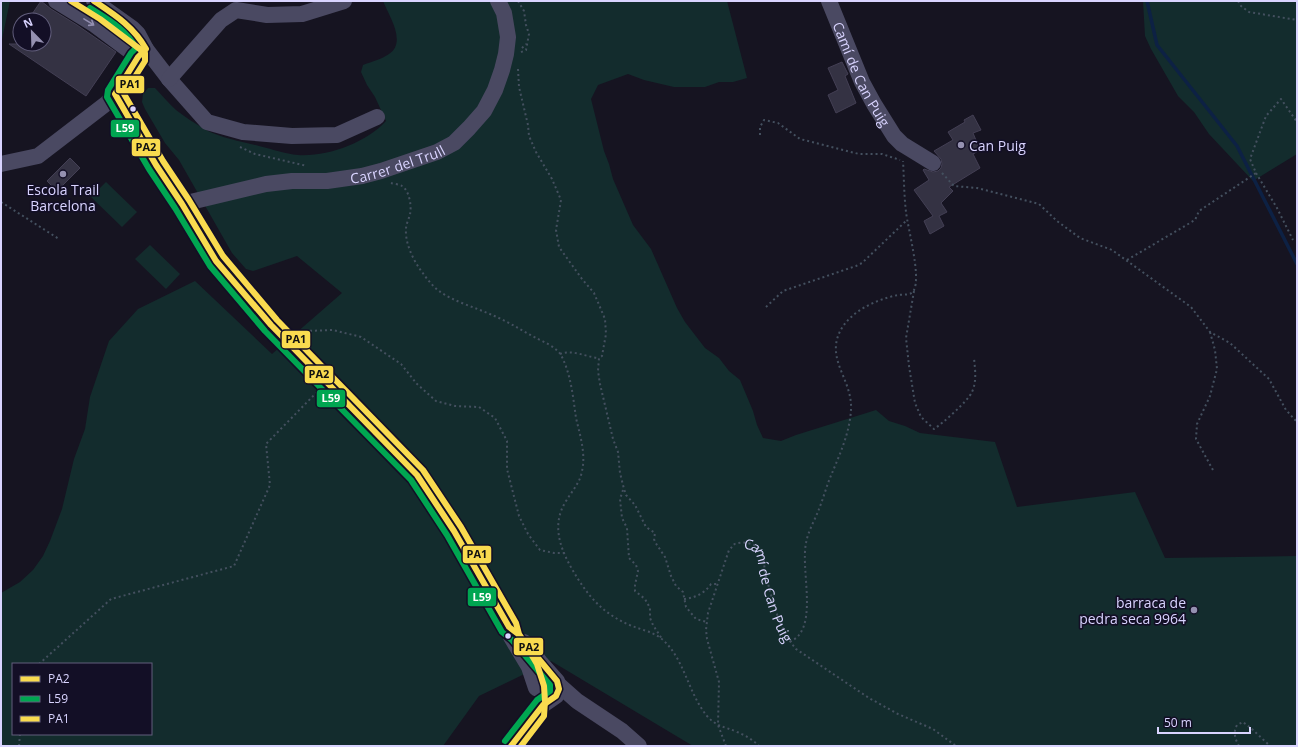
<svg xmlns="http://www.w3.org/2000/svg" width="1298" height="747" font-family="'Open Sans',sans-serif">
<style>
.green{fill:#132c2d;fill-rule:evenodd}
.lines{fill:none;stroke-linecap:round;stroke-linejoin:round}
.stream{stroke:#0d2144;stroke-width:3.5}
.building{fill:#343243;stroke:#433f54}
.path{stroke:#44505f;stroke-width:2;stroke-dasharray:2 3;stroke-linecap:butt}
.minor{stroke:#4a4962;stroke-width:16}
.bus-1-casing{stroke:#130f26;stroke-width:9}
.bus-2-casing{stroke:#130f26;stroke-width:9}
.bus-3-casing{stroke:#130f26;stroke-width:9}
.bus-1{stroke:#f9db4f;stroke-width:6}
.bus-2{stroke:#00a651;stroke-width:6}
.bus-3{stroke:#f9db4f;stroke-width:6}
.oneway{stroke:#928eb0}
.bus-dot{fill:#d9d4ff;stroke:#130f26;stroke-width:1.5}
.poi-dot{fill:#9591b1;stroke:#130f26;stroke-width:1.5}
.labels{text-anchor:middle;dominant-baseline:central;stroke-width:3.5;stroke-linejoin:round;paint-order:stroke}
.street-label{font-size:14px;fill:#d9d4ff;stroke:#130f26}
.poi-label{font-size:14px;fill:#d9d4ff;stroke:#130f26;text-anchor:start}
.line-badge{stroke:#130f26;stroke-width:1.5}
.badge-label{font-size:11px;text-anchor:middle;font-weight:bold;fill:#fff}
.pale-badge-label{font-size:11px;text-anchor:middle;font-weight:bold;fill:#111}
</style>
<rect width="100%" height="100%" fill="#161421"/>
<g class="green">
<path d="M1,1H10L1,44Z"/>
<path d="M383,1H727L747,78L733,82H719L705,87H674L644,80L628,74L598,85L591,99L604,151L609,164L613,179L633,225L651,249L677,308L685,322L705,348L719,358L729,371L740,380L753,411L757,425L763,438L781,441L796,435L876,410L889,421L905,426L920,433L995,442L1017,507L1135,492L1165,558L1297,556V746H693L551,661L479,696L443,746H1V593L20,582L33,570L43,556L50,541L62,509L74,459L85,429L90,397L109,341L138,309L195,281L272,354L342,293L297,256L253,271L246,269L232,253L179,160L165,143L145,109L142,102L143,94L148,88H155C162,95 168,103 176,110C185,117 196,124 206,130C222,138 242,142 259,146C272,149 285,154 298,155C327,157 366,143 386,121L375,97L367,85L361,72L363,65C371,62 382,59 389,54C407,42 389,16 383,1ZM13,664H151V734H13Z"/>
<path d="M1143,1H1297V154L1253,181L1209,134L1194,112L1178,96L1151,49L1145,36Z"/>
<path d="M106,182L137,212L122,227L91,197Z"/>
<path d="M150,245L180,274L166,289L135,259Z"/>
</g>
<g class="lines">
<path class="stream" d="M1147,1L1157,45L1237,146L1297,264"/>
</g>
<g class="building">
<path d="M41,1L51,9L77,25L116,52L86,96L9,44H44V20H28Z"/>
<path d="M842,62L848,74L845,76L856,103L836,113L828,95L838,90L828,68Z"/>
<path d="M973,115L981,130L973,133L980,150L973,154L980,168L949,187L953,191L941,203L947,212L939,216L944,226L930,234L924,221L933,216L914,190L929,180L923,170L924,169L933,172L938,171L941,168L942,164L941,159L934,151L953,140L948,132L965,122L964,120Z"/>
<path d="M70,158L80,168L57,191L47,181Z"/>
</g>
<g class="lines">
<g class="path">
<path d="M518,1L524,11L526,25L529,34L526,50L519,53"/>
<path d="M1238,1L1241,6L1249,12L1297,20"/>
<path d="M522,48L526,44"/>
<path d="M518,69L519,87L528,125L529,136L536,152L552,179L561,200L556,230L559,247L582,279L594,293L605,319L606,334L602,356L599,358L598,371L600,384L613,439L618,452L620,473L624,489L626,495L635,505L646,527L655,533L654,539L655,542L665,557L671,576L676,586L683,592L686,607L696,619L707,622"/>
<path d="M760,135V127L764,120L778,123L800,139L859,154H882L900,160"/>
<path d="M240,147L255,154L307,166"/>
<path d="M942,173L954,186L977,188L1039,204L1057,221L1080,238L1112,250L1191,307L1210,332L1230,343L1269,379L1286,410L1297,422"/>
<path d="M1256,173L1277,208L1293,240"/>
<path d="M391,183C394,184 399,184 402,186C409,190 412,206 410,214C409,219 406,224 406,229C405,242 412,257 419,268C425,276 431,285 439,291C452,301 477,308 492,315C507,321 521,330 536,338C544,342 556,347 561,355C571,374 573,397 576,418C580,435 586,454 582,471C580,483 572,491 566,501C549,528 563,555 578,579C592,601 607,616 632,626C642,630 654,632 663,640C685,660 688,693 707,716C718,728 724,726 737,732C745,735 753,740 759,746"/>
<path d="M1,202L59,239"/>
<path d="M1127,260L1195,220L1199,211L1256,173L1250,159L1266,116L1281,99L1297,122"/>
<path d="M914,291L906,338L909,366L915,403L921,417L934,429C943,423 968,401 972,392C977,381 975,369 974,358"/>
<path d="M766,307L783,291L856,266L862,263L907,220"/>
<path d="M305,331L333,330L361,337L401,364L417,384L436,401L455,406L479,407L495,418L507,441V469L519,516L528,534L540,550L554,553H565"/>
<path d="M1210,332L1215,350L1217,369L1210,396L1197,424L1196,439L1214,472"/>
<path d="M560,354C573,349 585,357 599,358"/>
<path d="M623,490L620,499L622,518L627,528L629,558L636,565L638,571L635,585V591L645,599L650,608V618L653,625L662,639"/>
<path d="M684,599C695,598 705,593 711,584H717"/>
<path d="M790,642C793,640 797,638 799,635C815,615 801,568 806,543C808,531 815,520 819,509C823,499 826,488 830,478C839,456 850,433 851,409C852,384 834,367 836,345C839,316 873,300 898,295C904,294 911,296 914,290C921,276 908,229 906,212C904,195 904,178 903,161"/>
<path d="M39,664L111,599L234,566L270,485L266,444L318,391"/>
<path d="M19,746L20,734"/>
<path id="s1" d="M726,746L718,725L719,682L707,639L706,630L708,613L729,550C731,548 732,547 733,545C740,540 757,543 761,551C764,557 764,565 765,572C772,598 778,628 796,649L869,698L898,714L933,729L956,746"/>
<path d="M1239,746C1235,739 1233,732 1237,725L1243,722L1252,729L1270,746"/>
</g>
<g class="minor">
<path d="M56,1L95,25L138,57"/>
<path d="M94,1L132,28L138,34L146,49L169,79L207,122L243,132L292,136L337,135L377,117"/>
<path id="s2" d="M829,1L862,82L874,104L894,136L902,144L933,163"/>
<path d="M169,79L221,20L236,10L267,15L302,14L344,1"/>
<path d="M115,94L156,165L182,204L216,261L224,271L271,325L401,457C446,507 475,569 509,627L511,637L529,667L536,688"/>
<path d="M1,164L38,156L107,103C123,87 129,64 146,49"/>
<path id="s3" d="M182,204L266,184L292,181H327L362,176L381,171L437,152L454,143L469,128L484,111L495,90L502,70L506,54L508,37L504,13L498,1"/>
<path d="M559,685L577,701L622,731L639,746"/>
<path d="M511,746L537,712L543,705L556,696L559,689L557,681L540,662L524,642"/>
</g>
<g class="bus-1-casing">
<path id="bus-1" d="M94,1C115,15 134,27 146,49L138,57L115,94L156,165L182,204L216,261L271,325L417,475L454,531L509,627L518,634L557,681L559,689L556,696L543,705L511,746"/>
</g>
<g class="bus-2-casing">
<path id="bus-2" d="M90,8C107,19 126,29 136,48L131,53L108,90L107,97L149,169L175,208L210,266L265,331L411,480L447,535L502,632L512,640L550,685V691L537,700L505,741"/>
</g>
<g class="bus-3-casing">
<path id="bus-3" d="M71,1L100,19L145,53V61L124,94L163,161L189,200L223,256L277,320L423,470L461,527L516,623L519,634L537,664L544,686L545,701L544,716L521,746"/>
</g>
<use href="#bus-1" class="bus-1"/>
<use href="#bus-2" class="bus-2"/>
<use href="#bus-3" class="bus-3"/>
</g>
<defs><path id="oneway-shaft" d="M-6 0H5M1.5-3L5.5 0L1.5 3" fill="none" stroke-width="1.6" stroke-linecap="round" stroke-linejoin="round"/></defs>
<use class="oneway" href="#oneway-shaft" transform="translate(89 22) rotate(32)"/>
<g class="bus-dot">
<circle cx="133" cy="109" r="3.5"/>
<circle cx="508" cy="636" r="3.5"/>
</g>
<g class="poi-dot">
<circle cx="961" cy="145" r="4"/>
<circle cx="63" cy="174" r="4"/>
<circle cx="1194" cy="610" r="4"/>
</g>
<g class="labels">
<g class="street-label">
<text stroke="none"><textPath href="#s2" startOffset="80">Camí de Can Puig</textPath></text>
<text stroke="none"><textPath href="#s3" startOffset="220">Carrer del Trull</textPath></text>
<text stroke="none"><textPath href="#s1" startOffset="278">Camí de Can Puig</textPath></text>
</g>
<g class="poi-label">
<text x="969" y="145">Can Puig</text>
<text x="63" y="189" text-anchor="middle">Escola Trail<tspan x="63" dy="16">Barcelona</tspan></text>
<text x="1186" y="602" text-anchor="end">barraca de<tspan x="1186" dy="16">pedra seca 9964</tspan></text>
</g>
</g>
<g class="line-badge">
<rect x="115" y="75" width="30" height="19" rx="4" fill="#f9db4f"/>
<rect x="110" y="119" width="30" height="19" rx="4" fill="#00a651"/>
<rect x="131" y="138" width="30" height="19" rx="4" fill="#f9db4f"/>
<rect x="281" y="330" width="30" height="19" rx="4" fill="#f9db4f"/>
<rect x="304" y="365" width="30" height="19" rx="4" fill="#f9db4f"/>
<rect x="316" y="389" width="30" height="19" rx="4" fill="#00a651"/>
<rect x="462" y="545" width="30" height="19" rx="4" fill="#f9db4f"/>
<rect x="467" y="587" width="30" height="20" rx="4" fill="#00a651"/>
<rect x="513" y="637" width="31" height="19" rx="4" fill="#f9db4f"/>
</g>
<g class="badge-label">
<text x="125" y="132">L59</text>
<text x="331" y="402">L59</text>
<text x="482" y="601">L59</text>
</g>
<g class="pale-badge-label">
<text x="130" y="88">PA1</text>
<text x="146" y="151">PA2</text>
<text x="296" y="343">PA1</text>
<text x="319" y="378">PA2</text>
<text x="477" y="558">PA1</text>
<text x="529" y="651">PA2</text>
</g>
<rect width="1298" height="747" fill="none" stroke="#d9d4ff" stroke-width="4"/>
<rect x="12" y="663" width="140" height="72" fill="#130f26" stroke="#625e7d"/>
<rect x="20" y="676" width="20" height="6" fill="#f9db4f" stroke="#625e7d"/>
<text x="48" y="683" font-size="12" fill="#d9d4ff">PA2</text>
<rect x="20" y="696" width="20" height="6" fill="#00a651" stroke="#625e7d"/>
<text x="48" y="703" font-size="12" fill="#d9d4ff">L59</text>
<rect x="20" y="716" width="20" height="6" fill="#f9db4f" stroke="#625e7d"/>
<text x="48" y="723" font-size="12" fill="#d9d4ff">PA1</text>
<g transform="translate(32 32) rotate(337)"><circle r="19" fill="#130f26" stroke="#625e7d"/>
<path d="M0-3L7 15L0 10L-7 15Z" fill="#9591b1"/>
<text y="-6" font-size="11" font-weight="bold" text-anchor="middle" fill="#d9d4ff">N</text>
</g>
<path d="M1158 727v6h92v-6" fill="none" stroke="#d9d4ff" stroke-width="2"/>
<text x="1164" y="727" font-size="12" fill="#d9d4ff" stroke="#130f26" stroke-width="3" paint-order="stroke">50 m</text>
</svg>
